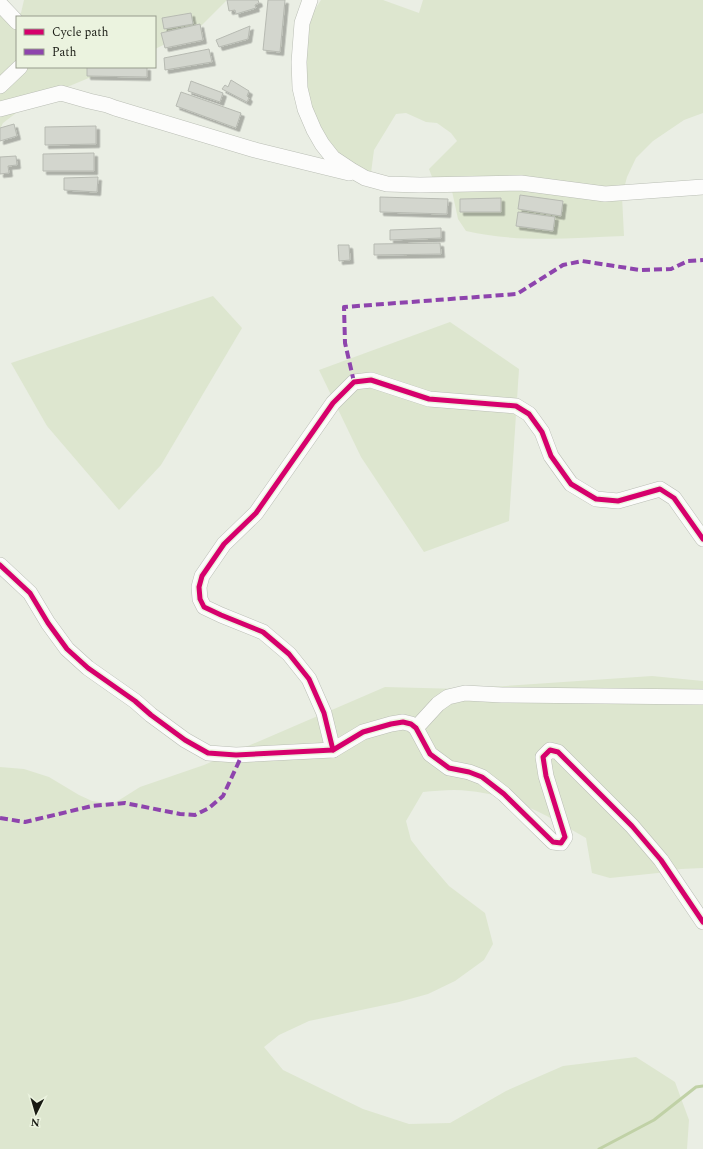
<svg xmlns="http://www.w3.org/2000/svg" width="703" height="1149" font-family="Spectral,serif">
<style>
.green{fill:#dde6cf}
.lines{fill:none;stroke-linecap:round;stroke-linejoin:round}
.stream{stroke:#c0d1a6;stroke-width:3}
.building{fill:#d3d6ce;stroke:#b7bab2;filter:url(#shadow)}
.minor-casing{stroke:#babeb5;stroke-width:16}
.minor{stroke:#fcfcfb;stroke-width:15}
.quiet{stroke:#8e44ad;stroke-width:4;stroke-dasharray:8 4;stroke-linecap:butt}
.cycleway-casing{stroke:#ebf3df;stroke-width:8}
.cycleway{stroke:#d6006c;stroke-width:5}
</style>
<defs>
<filter id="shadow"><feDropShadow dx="3.5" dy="3.5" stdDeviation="0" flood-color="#0004"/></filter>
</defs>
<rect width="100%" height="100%" fill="#eaeee4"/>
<g class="green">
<path d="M24,0H227L200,27L155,49V17H17V67H115L29,103L3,123L0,129V11L6,14L21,13Z"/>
<path d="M321,0H383L419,13L423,0H703V113L684,120L653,141L636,158L627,177L622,196L624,236C572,238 517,243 466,231L458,219L449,177H432L429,169L457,141L451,133L437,123L426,122L406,113L396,114L374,150L371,173L347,163L325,138L310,104L304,70L307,22Z"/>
<path d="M213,296L242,328L161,465L119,510L47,426L11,363Z"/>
<path d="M450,322L519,369L509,521L424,552L361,457L319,370Z"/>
<path d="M652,676L703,681V868L681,869L658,873L610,878L592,873L586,838C542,813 506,791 454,790C444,790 433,791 423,792L406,821L411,840L425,858L449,886L485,913L493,944L484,960L455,981L428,994L399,1002L309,1021L279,1035L264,1047L283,1070L363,1109L409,1124L450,1123L506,1091L563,1066L636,1057L675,1082L689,1120L687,1149H0V767L24,769L49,777L79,795L92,801L113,804L140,787L204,765L385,687L461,689Z"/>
</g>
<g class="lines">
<path class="stream" d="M599,1149L654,1120L696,1087L703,1086"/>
</g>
<g class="building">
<path d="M227,0H258L259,3L255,5L256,8L236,14L235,10L229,11Z"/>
<path d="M268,0H285L280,52L263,50Z"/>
<path d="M191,13L193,24L164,29L162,18Z"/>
<path d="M200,24L203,40L165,48L161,33Z"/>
<path d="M250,26L248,39L219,47L216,40Z"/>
<path d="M209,49L212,62L165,70L164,58Z"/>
<path d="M87,67H147V77L87,76Z"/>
<path d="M231,80L249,91L247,96L249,98L247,102L222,89L225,85L228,87Z"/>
<path d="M191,81L223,93L220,102L188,91Z"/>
<path d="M181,92L241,113L236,128L176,106Z"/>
<path d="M14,124L17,136L0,141V128Z"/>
<path d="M96,126V144L45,145V127Z"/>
<path d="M94,153V171H43V154Z"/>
<path d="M16,156L17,165L8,166L9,173L0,174V157Z"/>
<path d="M98,177L97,192L64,190V178Z"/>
<path d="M520,195L563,201L561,216L518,209Z"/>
<path d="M380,197L448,199L447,214L380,212Z"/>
<path d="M501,198V212H460V199Z"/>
<path d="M518,212L555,217L553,231L516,226Z"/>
<path d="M441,228V238L390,240V230Z"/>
<path d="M440,243L441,254L374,255V244Z"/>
<path d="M338,245H349L350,260L339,261Z"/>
</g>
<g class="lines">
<g class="minor-casing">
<g id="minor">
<path d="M310,0L302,23L299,62L300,88L305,109L314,130L322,144L333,158L351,170L365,178L387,184L420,185L521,183L605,194L703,187"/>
<path d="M0,4L17,22"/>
<path d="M0,86L20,67"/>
<path d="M0,109L61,93L89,101L107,105L115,108L255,150L349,173"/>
<path d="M0,565L30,593L48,623L67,649L88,668L135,701L151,715L185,740L208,753L236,755L333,750L363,732L391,724L403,722L411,724L416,728L430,754L449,768L469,772L482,777L504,794L553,842L561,843L565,837L546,776L543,757L550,750L558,752L632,826L661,860L703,922"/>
<path d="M416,728L438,704L448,697L465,693L502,695L703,697"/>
<path d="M333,750L324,713L309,679L289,654L263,632L221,615L204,607L200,599L199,587L202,576L224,544L256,513L333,403L354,382L371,380L429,399L516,406L529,414L542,432L551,456L571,484L596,499L618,501L660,489L674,498L703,539"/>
</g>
</g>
<use href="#minor" class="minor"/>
<g class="quiet">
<path d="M354,382L345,343L344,307L517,294L563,265L582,261L640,270L671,269L688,261L703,260"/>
<path d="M0,818L25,822L92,806L125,803L180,814L195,815L209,808L223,796L242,755"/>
</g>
<g class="cycleway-casing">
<g id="cycleway">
<path d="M0,565L30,593L48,623L67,649L88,668L135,701L151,715L185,740L208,753L236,755L333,750L363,732L391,724L403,722L411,724L416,728L430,754L449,768L469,772L482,777L504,794L553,842L561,843L565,837L546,776L543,757L550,750L558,752L632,826L661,860L703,922"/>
<path d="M333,750L324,713L309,679L289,654L263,632L221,615L204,607L200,599L199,587L202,576L224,544L256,513L333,403L354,382L371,380L429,399L516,406L529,414L542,432L551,456L571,484L596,499L618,501L660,489L674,498L703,539"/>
</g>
</g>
<use href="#cycleway" class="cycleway"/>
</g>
<rect x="16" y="16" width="140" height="52" fill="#ebf3df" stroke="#979c8d"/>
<rect x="24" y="29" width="20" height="6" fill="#d6006c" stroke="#979c8d"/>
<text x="52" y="36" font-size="12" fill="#181a13">Cycle path</text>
<rect x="24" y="49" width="20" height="6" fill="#8e44ad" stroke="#979c8d"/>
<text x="52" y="56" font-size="12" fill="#181a13">Path</text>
<g transform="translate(36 1113) rotate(185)" stroke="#ebf3df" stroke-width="3" paint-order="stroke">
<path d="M0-3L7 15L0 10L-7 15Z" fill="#181a13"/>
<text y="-6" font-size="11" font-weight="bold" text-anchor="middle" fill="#181a13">N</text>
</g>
</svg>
